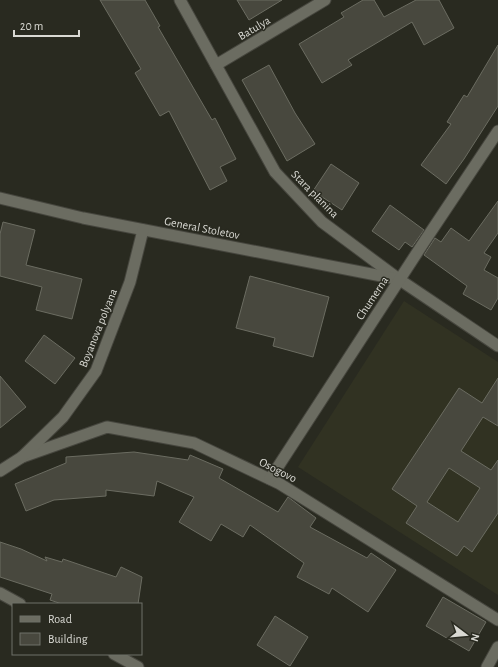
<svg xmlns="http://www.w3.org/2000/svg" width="498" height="667" font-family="'Alegreya Sans',sans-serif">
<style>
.built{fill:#313222}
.building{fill:#48483e;stroke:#6b6c61;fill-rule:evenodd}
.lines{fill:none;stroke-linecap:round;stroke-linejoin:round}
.minor-casing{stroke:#46463e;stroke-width:13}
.minor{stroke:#6b6c61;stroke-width:11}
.labels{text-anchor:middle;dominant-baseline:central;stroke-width:3;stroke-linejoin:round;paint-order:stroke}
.street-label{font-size:12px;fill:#d9d9d3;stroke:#292a20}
</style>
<rect width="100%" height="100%" fill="#292a20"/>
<path class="built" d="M404,301L498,362V595L298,467Z"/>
<g class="building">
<path d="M100,0H145L160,26L158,27L212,120L215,118L236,159L220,167L227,181L210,190L169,111L160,116L135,73L141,69Z"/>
<path d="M237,0H282L249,20Z"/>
<path d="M363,0H374L384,17L416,0H439L454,28L424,45L412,22L348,60L352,65L322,83L299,44L344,17L341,13Z"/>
<path d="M498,45V106L464,159L446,184L421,165L451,124L447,122L464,95L467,97Z"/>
<path d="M269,65L295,113L315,144L287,161L242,80Z"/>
<path d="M331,164L359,183L342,210L313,191Z"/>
<path d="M498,201V233L484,253L491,257L484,270L498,278V298L491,310L463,294L467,286L424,255L435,238L441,242L451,228L469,241Z"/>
<path d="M390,205L424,230L412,247L405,242L399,250L372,231Z"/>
<path d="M3,222L35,230L26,265L82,279L72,319L36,310L42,287L0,276V234Z"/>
<path d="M250,276L329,297L313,357L273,346L275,338L236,328Z"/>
<path d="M44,335L75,358L55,384L25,361Z"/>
<path d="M0,376L26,407L0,428Z"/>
<path d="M498,378V426L483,417L461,451L491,470L498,460V513L472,552L464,546L457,556L406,523L417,506L392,489L459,388L482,403ZM449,468L480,488L458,522L427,502Z"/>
<path d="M134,452L188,460L190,455L223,469L219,478L278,512L288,497L316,518L310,527L367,558L371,553L396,570L368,612L332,588L329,594L297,577L304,563L250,525L243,537L221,524L211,541L179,522L194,497L157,481L154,496L106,490V496L54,500L26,511L15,484L66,463V457Z"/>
<path d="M0,542L21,549L47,561L45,557L62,562L63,559L116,577L121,567L142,577L138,604H62L50,600L52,594L0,577Z"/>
<path d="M443,597L486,622L469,651L426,626Z"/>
<path d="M275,616L308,637L290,666L257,645Z"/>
</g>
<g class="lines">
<g class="minor-casing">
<g id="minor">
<path d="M180,0L275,172L322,222L400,280L498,346"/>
<path d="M216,65L325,0"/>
<path d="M0,198L83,218L397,279"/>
<path d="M22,457L107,427L194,443L280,484L498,620"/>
<path d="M0,471L22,457L63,417L96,371L130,282L143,230"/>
<path d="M270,479L424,242L498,131"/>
<path d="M0,593L20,604"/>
<path d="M114,654L138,667"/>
<path d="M487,667L498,647"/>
</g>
</g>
<use href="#minor" class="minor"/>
</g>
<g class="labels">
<g class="street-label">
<text transform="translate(254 28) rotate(-31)">Batulya</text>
<text transform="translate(315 194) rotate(45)">Stara planina</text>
<text transform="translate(202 228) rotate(11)">General Stoletov</text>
<text transform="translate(372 298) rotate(-57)">Chumerna</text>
<text transform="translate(98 328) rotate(-68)">Boyanova polyana</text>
<text transform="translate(278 470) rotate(27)">Osogovo</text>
</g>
</g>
<rect x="12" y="603" width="130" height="52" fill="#292a20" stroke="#6f7068"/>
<rect x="20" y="616" width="20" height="6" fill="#6b6c61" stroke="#6f7068"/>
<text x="48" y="623" font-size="12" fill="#d9d9d3">Road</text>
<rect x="20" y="633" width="20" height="12" fill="#48483e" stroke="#6f7068"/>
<text x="48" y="643" font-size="12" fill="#d9d9d3">Building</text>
<g transform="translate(466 635) rotate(106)" stroke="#292a20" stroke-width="3" paint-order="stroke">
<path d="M0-3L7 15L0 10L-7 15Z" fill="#d9d9d3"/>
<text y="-6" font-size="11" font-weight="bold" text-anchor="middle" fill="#d9d9d3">N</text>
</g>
<path d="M14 30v6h65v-6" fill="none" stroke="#d9d9d3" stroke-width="2"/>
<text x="20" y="30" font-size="12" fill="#d9d9d3" stroke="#292a20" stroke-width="3" paint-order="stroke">20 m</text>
</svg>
